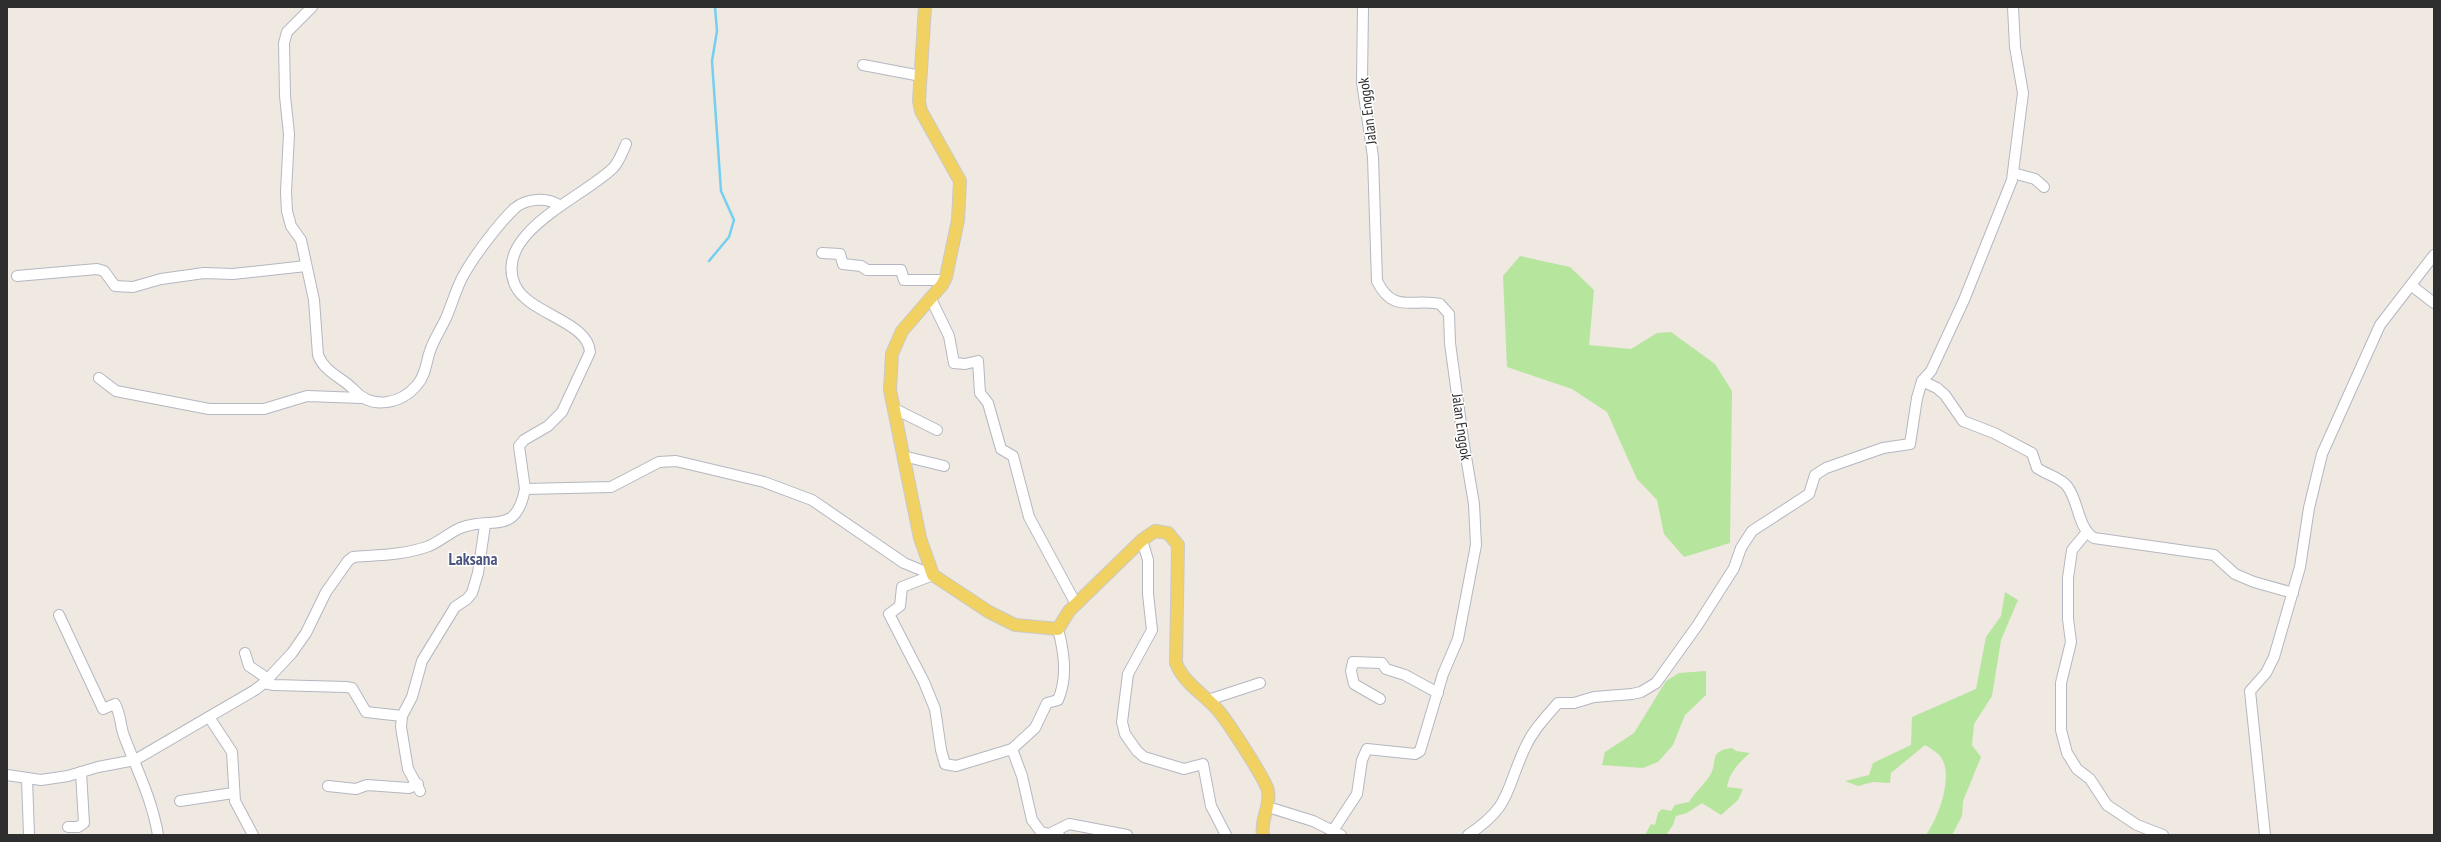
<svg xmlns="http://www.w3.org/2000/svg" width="2441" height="842" font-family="'PT Sans Narrow',sans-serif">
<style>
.green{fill:#b6e59e}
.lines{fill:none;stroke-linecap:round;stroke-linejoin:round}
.stream{stroke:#75cff0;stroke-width:2.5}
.minor-casing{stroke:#b4b7c1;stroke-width:12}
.major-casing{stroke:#c9c9c9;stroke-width:14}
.minor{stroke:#fff;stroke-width:10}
.major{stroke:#f2d163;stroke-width:12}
.labels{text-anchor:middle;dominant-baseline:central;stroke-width:3;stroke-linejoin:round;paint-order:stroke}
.street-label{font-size:15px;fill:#2e2e2e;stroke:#fff}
.quarter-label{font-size:17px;font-weight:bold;fill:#4d5680;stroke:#fff}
</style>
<rect width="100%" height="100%" fill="#efe9e1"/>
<g class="green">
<path d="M1520,256L1570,267L1594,290L1589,345L1631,349L1657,333L1671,332L1715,364L1732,391L1730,543L1684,557L1664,534L1657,500L1637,479L1607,412L1572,389L1507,367L1503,276Z"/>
<path d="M2005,592L2018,600L2001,640L1992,696L1974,724L1972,745L1981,757L1963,801L1962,816L1952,835H1926C1938,819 1955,774 1940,756C1937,752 1930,748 1925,745L1891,773L1890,783L1873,782L1858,786L1845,781L1869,775L1873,763L1911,745L1912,717L1976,689L1986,637L2001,616Z"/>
<path d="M1706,671V695L1685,715L1673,745L1658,762L1643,768L1602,765L1605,752L1634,733L1666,681L1679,673Z"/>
<path d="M1732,748L1736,751L1750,753C1739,763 1730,771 1727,787L1743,789L1738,800L1721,815L1702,803L1687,813L1676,816L1673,825L1666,835H1645L1651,824L1655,825L1658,813L1662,809L1671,811L1675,805L1689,802C1695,792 1703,786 1709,777C1719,763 1707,751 1732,748Z"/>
</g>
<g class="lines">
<path class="stream" d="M709,261L729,237L734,220L721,191L712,61L717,31L715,7"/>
<g class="minor-casing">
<g id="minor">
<path d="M312,7L287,32L284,43L285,96L289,134L286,192L287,211L291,226L301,240L314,300L318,355C325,373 342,377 354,390C372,410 401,404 417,385C426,375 426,362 430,351C434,339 441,329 446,318C452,304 456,289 463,276C474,256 499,223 515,208C527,198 548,197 560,206"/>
<path d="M863,65L921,76"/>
<path d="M2013,173L2035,179L2044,187"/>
<path d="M822,253L840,254L843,264L861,266L867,270H901L904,280H945"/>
<path d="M17,276L97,269L104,271L115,286L133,287L161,279L204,273L233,274L306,266"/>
<path d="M2412,286L2434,303"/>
<path d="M931,299L949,336L954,363L965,364L978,361L980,393L988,403L1001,449L1013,456L1029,517L1076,604"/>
<path d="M99,378L116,391L209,409H264L307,396L361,398"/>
<path d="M1922,381L1937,388L1945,395L1963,421L1994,433L2032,453L2037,468C2047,475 2060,477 2067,486C2079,501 2077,527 2094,538L2214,555L2235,574L2254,582L2293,593"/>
<path d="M893,408L937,430"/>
<path d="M903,456L944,466"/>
<path d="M525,489L519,446L524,440L548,426L562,412L590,352C588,321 528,314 515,285C492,233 584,197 613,168C619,162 623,151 626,144"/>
<path d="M2087,532L2072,550L2068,578V619L2071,642L2061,683V730L2067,753L2077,769L2090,779L2107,805L2137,825L2163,835"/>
<path d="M1142,540L1148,560V594L1152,630L1128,674L1122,722L1125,734L1137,751L1144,757L1184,769L1203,764L1211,806L1226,835"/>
<path d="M933,575L902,587L900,606L889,614L924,682L935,709L941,750L945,764L956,766L1012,749"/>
<path d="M59,615L103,709L115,704C121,715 120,725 124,736C137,770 152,799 158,835"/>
<path d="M1058,629C1064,652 1068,677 1058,700L1047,703L1035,728L1012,749L1022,776L1032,820L1041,832L1049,834L1055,831L1059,835"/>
<path d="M245,653L249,666L268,679"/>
<path d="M264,683L274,685L346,687L352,688L366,712L402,716"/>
<path d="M1380,699L1354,684L1351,671L1353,662L1382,663L1386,669L1405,675L1438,693"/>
<path d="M1208,700L1260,683"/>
<path d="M209,717L232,752L235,801L253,835"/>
<path d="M7,775L41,780L68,776L98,767L135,760L255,690L264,683L292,653L306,633L326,592L348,561L353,557C378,555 405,555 429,546C441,541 451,531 463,527C494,517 516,535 525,489L611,487L659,462L676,461L764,482L812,500L904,563L933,575"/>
<path d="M27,779L29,835"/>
<path d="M328,786L356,789L367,785L409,788L418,784"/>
<path d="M420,791L408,769L401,727L402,716L412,697L422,661L455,607L467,599L472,593L478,573L485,525"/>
<path d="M180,801L233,793"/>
<path d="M1268,807L1313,821L1341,835"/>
<path d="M68,827H78L84,823L81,772"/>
<path d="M1334,829L1357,794L1362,760L1367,749L1415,754L1420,751L1443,674L1458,639L1476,545L1474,504L1463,439L1450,343L1449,314L1440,304C1412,298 1393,314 1377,281L1373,157L1362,82L1363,7"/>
<path d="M1055,831L1069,824L1127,835"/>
<path d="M1468,835C1511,806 1505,792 1524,750C1532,731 1545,718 1558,703H1574L1594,697L1632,694L1641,692L1656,683L1697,626L1734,568L1741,548L1752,531L1809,494L1815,475L1826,468L1883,448L1910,444L1917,398L1922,381L1931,371L1964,300L2012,180L2023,93L2015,47L2013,7"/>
<path d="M2265,835L2250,691L2266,673L2274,657L2300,567L2309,508L2322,454L2380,325L2434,255"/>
</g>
</g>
<g class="major-casing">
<path id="major" d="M925,7L919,101L921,111L960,181L958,220L946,277L942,285L902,331L892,354L890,390L920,538L933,575L989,612L1015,625L1058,629L1069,611L1142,540L1155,531L1168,533L1178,545L1176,663C1183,682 1202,693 1216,708C1225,717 1266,780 1268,791C1271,807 1260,819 1263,835"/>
</g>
<use href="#minor" class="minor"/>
<use href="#major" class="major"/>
</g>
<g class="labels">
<g class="street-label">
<text transform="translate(1367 111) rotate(-97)">Jalan Enggok</text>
<text transform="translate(1462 427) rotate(82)">Jalan Enggok</text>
</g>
<g class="quarter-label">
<text x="473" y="559">Laksana</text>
</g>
</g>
<rect width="2441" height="842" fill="none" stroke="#2e2e2e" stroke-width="16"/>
</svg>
